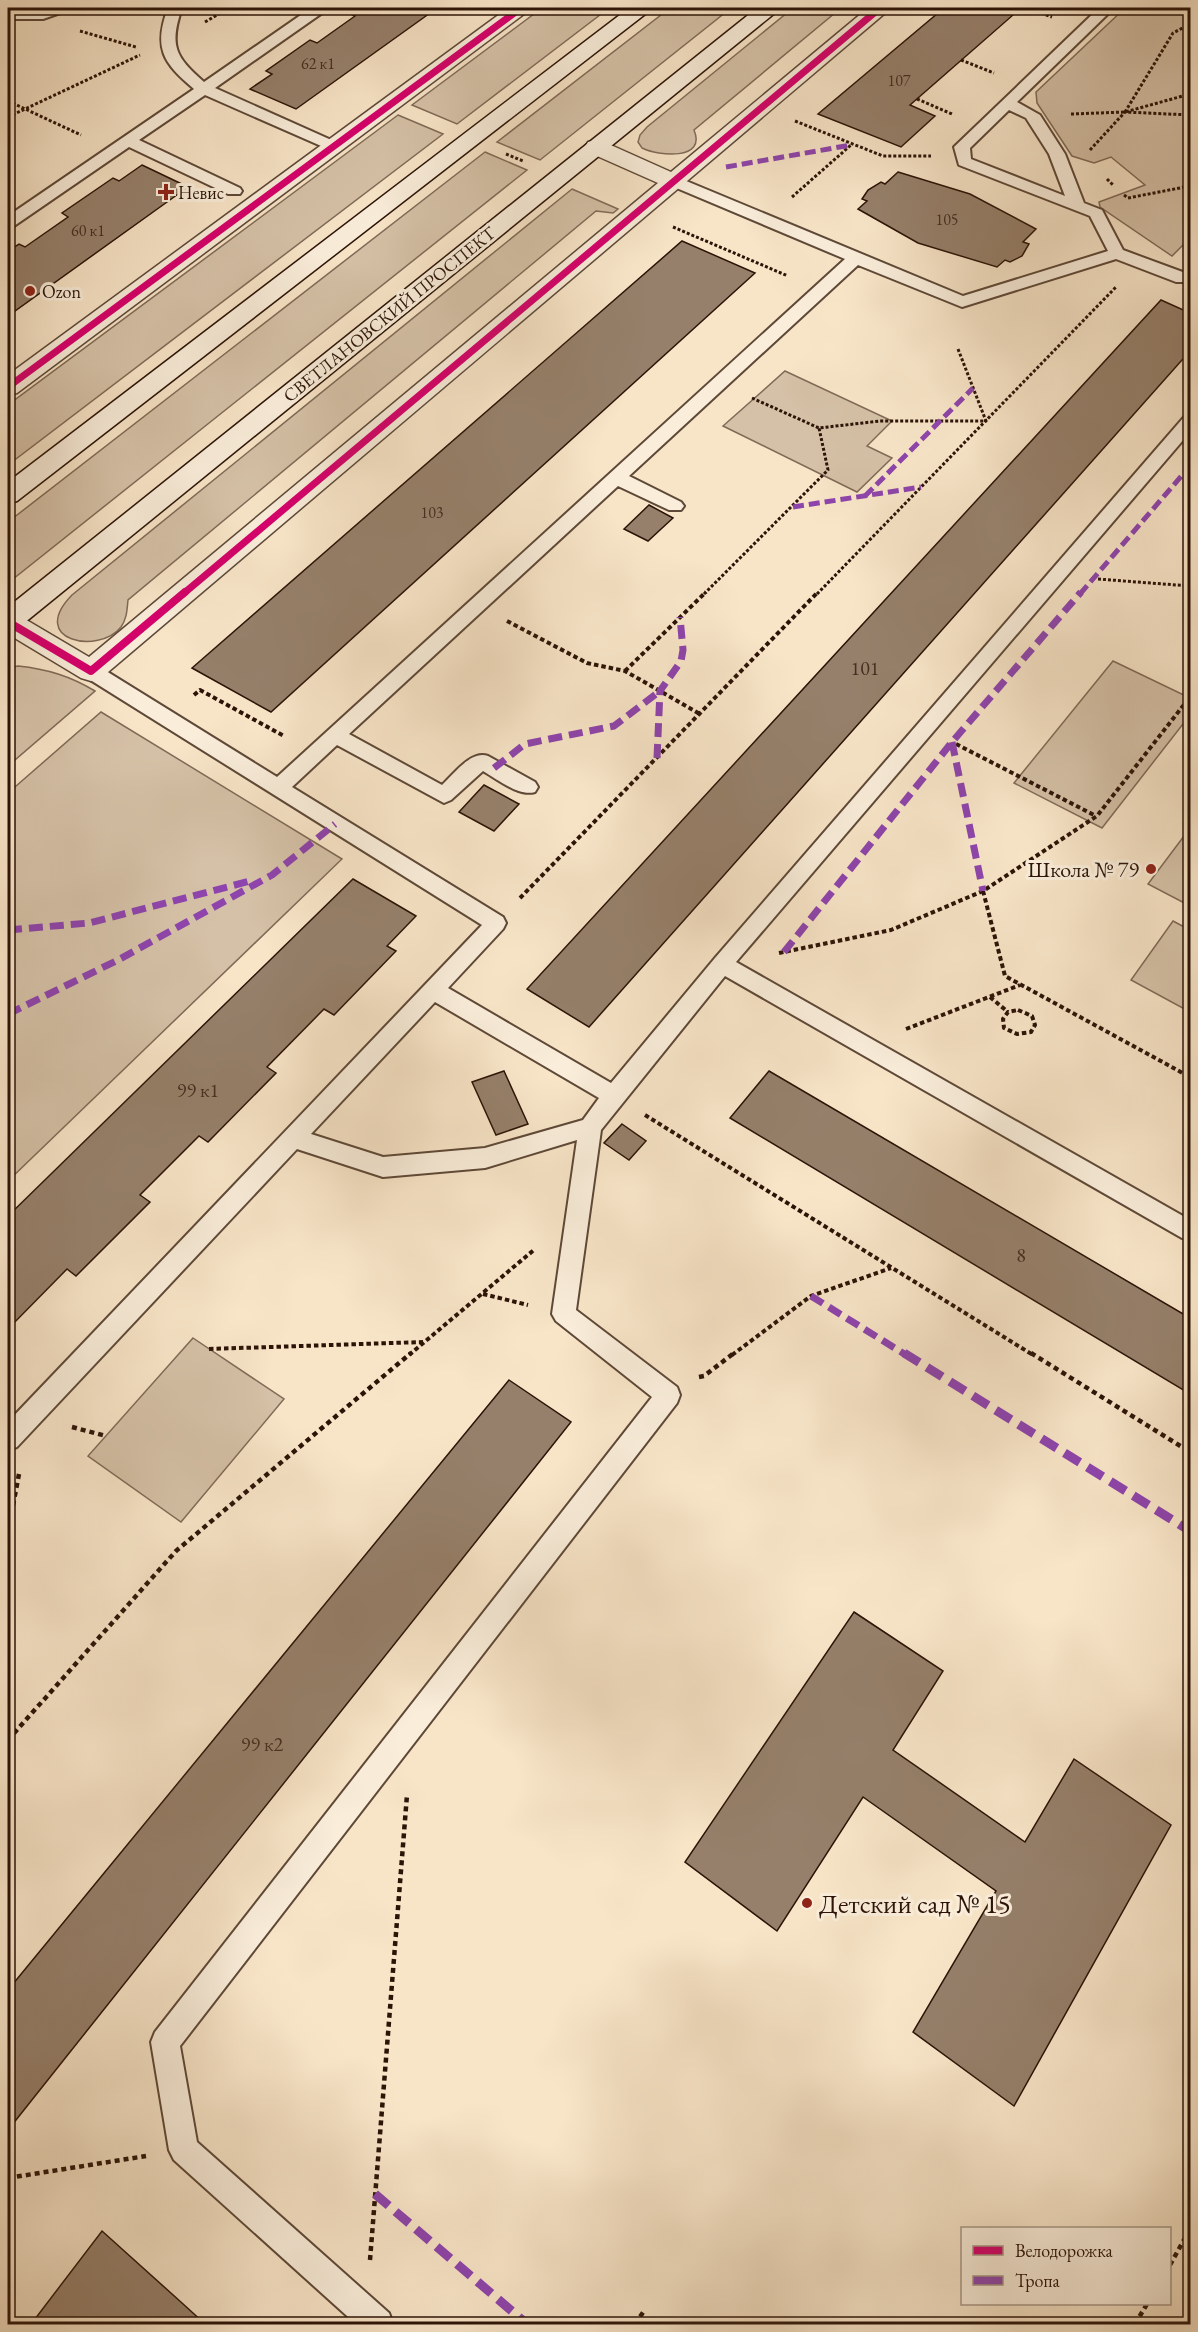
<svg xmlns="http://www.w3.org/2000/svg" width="1198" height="2332" font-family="'EB Garamond',serif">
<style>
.green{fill:#d5c1a7;stroke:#806a57;stroke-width:1.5}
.building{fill:#96806b;stroke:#2b1307;stroke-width:1.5}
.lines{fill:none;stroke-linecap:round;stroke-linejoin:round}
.service-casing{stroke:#5e4837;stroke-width:4}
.minor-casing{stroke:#5e4837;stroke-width:3}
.secondary-casing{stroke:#2b1307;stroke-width:3}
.path-far2{stroke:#2b1307;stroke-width:3;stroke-dasharray:3 2;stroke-linecap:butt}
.path-far1{stroke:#2b1307;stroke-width:4;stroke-dasharray:4.5 3;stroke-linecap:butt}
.path{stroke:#2b1307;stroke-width:4.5;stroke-dasharray:5 4;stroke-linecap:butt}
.service{fill:#faeedb;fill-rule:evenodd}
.minor{fill:#faeedb;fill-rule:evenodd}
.secondary{fill:#faeedb;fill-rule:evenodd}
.quiet-far2{stroke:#8e44ad;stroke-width:5;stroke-dasharray:11 5;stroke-linecap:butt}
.quiet-far1{stroke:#8e44ad;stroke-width:7;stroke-dasharray:14 7;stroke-linecap:butt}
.quiet{stroke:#8e44ad;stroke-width:9;stroke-dasharray:18 9;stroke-linecap:butt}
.cycleway-far1-casing{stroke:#faeedb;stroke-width:10}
.cycleway-casing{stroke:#faeedb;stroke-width:12}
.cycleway-far1{stroke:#d6006c;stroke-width:7}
.cycleway{stroke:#d6006c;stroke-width:8}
.poi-dot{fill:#8f2418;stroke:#faeedb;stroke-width:2}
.labels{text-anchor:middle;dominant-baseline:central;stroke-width:6;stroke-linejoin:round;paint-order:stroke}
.far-number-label{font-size:16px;fill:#462e20}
.far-poi-label{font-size:18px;fill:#2b1307;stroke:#faeedb;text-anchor:start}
.far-street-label{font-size:18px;fill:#2b1307;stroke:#faeedb}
.number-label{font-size:20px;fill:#462e20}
.poi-label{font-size:22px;fill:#2b1307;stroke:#faeedb;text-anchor:end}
.near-poi-label{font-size:27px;fill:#2b1307;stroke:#faeedb;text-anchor:start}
</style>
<rect width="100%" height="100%" fill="#f8e5c8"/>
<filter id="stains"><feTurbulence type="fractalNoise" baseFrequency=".00333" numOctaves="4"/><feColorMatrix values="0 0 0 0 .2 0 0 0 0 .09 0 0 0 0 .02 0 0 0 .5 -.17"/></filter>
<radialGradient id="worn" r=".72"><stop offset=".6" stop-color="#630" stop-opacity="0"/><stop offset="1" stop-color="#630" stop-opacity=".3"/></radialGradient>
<g class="green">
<path d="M542,8H609L457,124L412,105Z"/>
<path d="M670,8H731L540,160L497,142Z"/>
<path d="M793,8H841L694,130C707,161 658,156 642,148L638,142L640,135L647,127Z"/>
<path d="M1125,8H1190V238L1172,256L1100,207L1099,202L1145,185L1111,157L1094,163L1072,156L1037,103L1036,92Z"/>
<path d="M398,115L443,134L8,465V405Z"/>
<path d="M485,152L527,170L8,583V522Z"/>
<path d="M572,189L618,209L613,213L596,211L128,600C127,609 127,619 121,627C99,655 27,641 72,595Z"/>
<path d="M785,371L892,421L867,446L892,458L857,492L723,426Z"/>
<path d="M1113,661L1190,698V715L1102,828L1014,783Z"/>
<path d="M18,666C47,669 70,676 95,691L8,766V668Z"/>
<path d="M101,712L342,859L8,1181V793Z"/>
<path d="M1190,828V906L1148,884Z"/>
<path d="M1173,921L1190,930V1012L1131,980Z"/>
<path d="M193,1338L284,1399L181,1522L88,1456Z"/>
</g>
<g class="building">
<path d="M356,8H437L296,109L250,89L272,74L266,71L310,40L317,43L355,16L348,13Z"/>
<path d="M944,8H1021L910,105L935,116L901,147L818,114Z"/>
<path d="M142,165L188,187L8,316V251L19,244L25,247L68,217L62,213L113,178L119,181Z"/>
<path d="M898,172L970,194L1036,229L1023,242L1029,244L1022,256L1010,262L1005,260L997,267L918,243L858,209L867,201L862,199L868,190L881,182L885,184Z"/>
<path d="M682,241L755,273L271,712L192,668Z"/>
<path d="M1161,300L1190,313V351L589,1027L527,989Z"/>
<path d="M649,505L673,518L648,541L624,529Z"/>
<path d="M484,785L519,804L494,831L459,812Z"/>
<path d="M353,879L416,916L387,946L396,951L334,1015L324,1009L267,1067L276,1073L208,1142L199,1136L140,1195L150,1202L76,1276L67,1269L8,1329V1216Z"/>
<path d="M504,1071L528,1124L496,1135L472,1082Z"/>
<path d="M769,1071L1190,1318V1394L730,1118Z"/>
<path d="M622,1124L646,1141L629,1160L604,1143Z"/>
<path d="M509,1380L571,1422L8,2130V1990Z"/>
<path d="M854,1612L943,1671L893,1750L1025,1842L1074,1759L1171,1825L1014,2106L913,2032L996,1891L863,1797L777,1931L685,1862Z"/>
<path d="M102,2231L182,2303L205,2324H40L35,2319Z"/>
</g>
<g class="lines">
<g class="service-casing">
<g id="service">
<path d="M49,8H68L66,11L43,19H8V11H41Z"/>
<path d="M168,8H182C169,45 175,57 204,82L311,8H327L325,11L215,88L338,143L341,146L338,149H328L205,95L139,140L240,188L242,191L240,194H228L129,147L14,226L8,228V216L194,89C163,63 153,48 168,8Z"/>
<path d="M1099,8H1114L1017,102L1040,115L1065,154L1084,203L1102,210L1123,250L1188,274L1190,278L1188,282H1176L1116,259L962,307L858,265L629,476L681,502L684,506L681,510H669L618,486L349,734L442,785C454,774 471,750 488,756L535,782L538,787L535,792C519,797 497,779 483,771L451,800L444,803L337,745L292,787L503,917L506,923L503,929L448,988L611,1083L715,958L1184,417L1190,415V432L736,962L1190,1220V1241L1182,1238L725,976L601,1130L576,1310L677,1387L680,1395L677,1403L180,2046L197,2142L389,2313L393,2324H356L174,2160L169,2150L151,2042L155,2032L652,1397L556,1321L552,1314L577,1140L485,1168L383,1177L297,1149L17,1447L8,1450V1422L482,925L84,676L81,671L84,666L91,664L98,666L277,777L845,259L667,184L665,181L667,178H679L963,296L1108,251L1090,216L959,165L954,147ZM1009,110L1026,118L1049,154L1065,196L971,159L970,148ZM435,1002L599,1098L583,1120L485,1148L383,1157L311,1134Z"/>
</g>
</g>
<g class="minor-casing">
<g id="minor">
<path d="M508,8H532L17,393L8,395V375Z"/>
<path d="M868,8H891L101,678L91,681L81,678L8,634V612L18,615L89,657L658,183L588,152L585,147L588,142L596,140L604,142L671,172Z"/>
</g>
</g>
<g class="secondary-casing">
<g id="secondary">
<path d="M629,8H653L17,501L8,504V482Z"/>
<path d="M757,8H781L18,628L8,631V607Z"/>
</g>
</g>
<g class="path-far2">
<path d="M1027,8L1052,17"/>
<path d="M205,22L229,8"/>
<path d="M80,31L136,47"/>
<path d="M961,60L994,73"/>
<path d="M917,99L952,114"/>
<path d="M8,101L81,135"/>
<path d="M1125,112L1173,33L1190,24"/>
<path d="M1071,114L1125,112L1190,94"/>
<path d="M8,117L140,55"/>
<path d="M795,121L883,156H931"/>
<path d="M1090,150L1125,112L1190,115"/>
<path d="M506,154L523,161"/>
<path d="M1107,179L1114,186"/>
<path d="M1124,195L1128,198L1190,186"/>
<path d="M792,197L851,145"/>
<path d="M673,227L788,276"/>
<path d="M752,398L819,428L880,421H986L958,349"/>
<path d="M1098,579L1190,586"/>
<path d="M704,594L828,470L819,428"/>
<path d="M817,594L1116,287"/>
</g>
<g class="path-far1">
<path d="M507,621L587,663L625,671L700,714"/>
<path d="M625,671L706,592"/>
<path d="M194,695L200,690L284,736"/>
<path d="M956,744L1096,816"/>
<path d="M983,891L1005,976L1190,1077"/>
<path d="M520,898L818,592"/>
<path d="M779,953L891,930L983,891L1097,816L1190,697"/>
<path d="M990,997L1008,1012"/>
<path d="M1018,1010L1032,1016L1035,1025L1031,1032L1017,1034L1004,1028L1003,1019L1008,1012Z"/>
<path d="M906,1029L1020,985"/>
<path d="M645,1115L1033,1355"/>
<path d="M483,1294L528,1305"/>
<path d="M209,1349L423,1342"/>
<path d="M409,1355L535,1249"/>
<path d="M732,1355L811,1296L891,1268"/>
</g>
<g class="path">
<path d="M1031,1353L1190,1452"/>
<path d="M699,1377L704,1376L734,1353"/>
<path d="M72,1427L106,1436"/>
<path d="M8,1532L19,1474"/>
<path d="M8,1740L176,1551L411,1353"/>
<path d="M8,2178L146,2156"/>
<path d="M370,2260L407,1795"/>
<path d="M1170,2265L1190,2229"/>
<path d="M635,2324L644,2311"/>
<path d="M1135,2324L1147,2304"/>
</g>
<use href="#service" class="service"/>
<use href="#minor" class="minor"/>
<use href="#secondary" class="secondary"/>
<g class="quiet-far2">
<path d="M726,167L851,145"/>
<path d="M865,496L973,388"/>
<path d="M793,507L921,487"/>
<path d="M1080,594L1190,466"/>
</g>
<g class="quiet-far1">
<path d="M952,742L983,891"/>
<path d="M657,758L660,691L681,661L683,650L680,617"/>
<path d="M494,768L525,744L614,726L660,691"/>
<path d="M8,930L89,923L254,880"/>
<path d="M784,952L952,742L1081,592"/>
<path d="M8,1014L118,960L272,875L335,824"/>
<path d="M811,1296L906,1355"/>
</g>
<g class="quiet">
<path d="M904,1353L1190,1531"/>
<path d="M375,2194L527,2324"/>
</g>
<g class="cycleway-far1-casing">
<g id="cycleway-far1">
<path d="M8,387L521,8"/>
<path d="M183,594L880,8"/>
</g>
</g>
<g class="cycleway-casing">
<path id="cycleway" d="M8,622L91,671L185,592"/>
</g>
<use href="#cycleway-far1" class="cycleway-far1"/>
<use href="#cycleway" class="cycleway"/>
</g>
<g class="poi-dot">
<path d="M163 183h6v6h6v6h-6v6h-6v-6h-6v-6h6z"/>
<circle cx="30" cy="291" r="6"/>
<circle cx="1151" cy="869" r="6"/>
<circle cx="807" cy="1903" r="6"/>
</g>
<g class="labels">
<g class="far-number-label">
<text x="318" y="63">62 к1</text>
<text x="899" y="80">107</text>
<text x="947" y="219">105</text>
<text x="88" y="230">60 к1</text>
<text x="432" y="512">103</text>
</g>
<g class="far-poi-label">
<text x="178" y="192">Невис</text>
<text x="42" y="291">Ozon</text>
</g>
<g class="far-street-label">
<text transform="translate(389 314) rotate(-39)">СВЕТЛАНОВСКИЙ ПРОСПЕКТ</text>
</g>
<g class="number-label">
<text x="865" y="668">101</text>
<text x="198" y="1090">99 к1</text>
<text x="1021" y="1255">8</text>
<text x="262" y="1744">99 к2</text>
</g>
<g class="poi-label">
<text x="1139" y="869">Школа № 79</text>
</g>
<g class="near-poi-label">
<text x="819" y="1903">Детский сад № 15</text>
</g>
</g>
<rect width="1198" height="2332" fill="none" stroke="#f8e5c8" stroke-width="30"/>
<rect x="9" y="9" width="1180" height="2314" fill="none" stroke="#2b1307" stroke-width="3"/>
<rect x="15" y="15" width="1168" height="2302" fill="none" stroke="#2b1307" stroke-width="1.5"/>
<rect x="961" y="2227" width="210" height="78" fill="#faeedb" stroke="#a79686" stroke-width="1.5"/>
<rect x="973" y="2246" width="30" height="9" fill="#d6006c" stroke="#a79686" stroke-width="1.5"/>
<text x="1015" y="2257" font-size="18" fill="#2b1307">Велодорожка</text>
<rect x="973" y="2276" width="30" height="9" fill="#8e44ad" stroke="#a79686" stroke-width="1.5"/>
<text x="1015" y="2287" font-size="18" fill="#2b1307">Тропа</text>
<rect width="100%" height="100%" filter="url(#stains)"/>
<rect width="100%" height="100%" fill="url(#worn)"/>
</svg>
